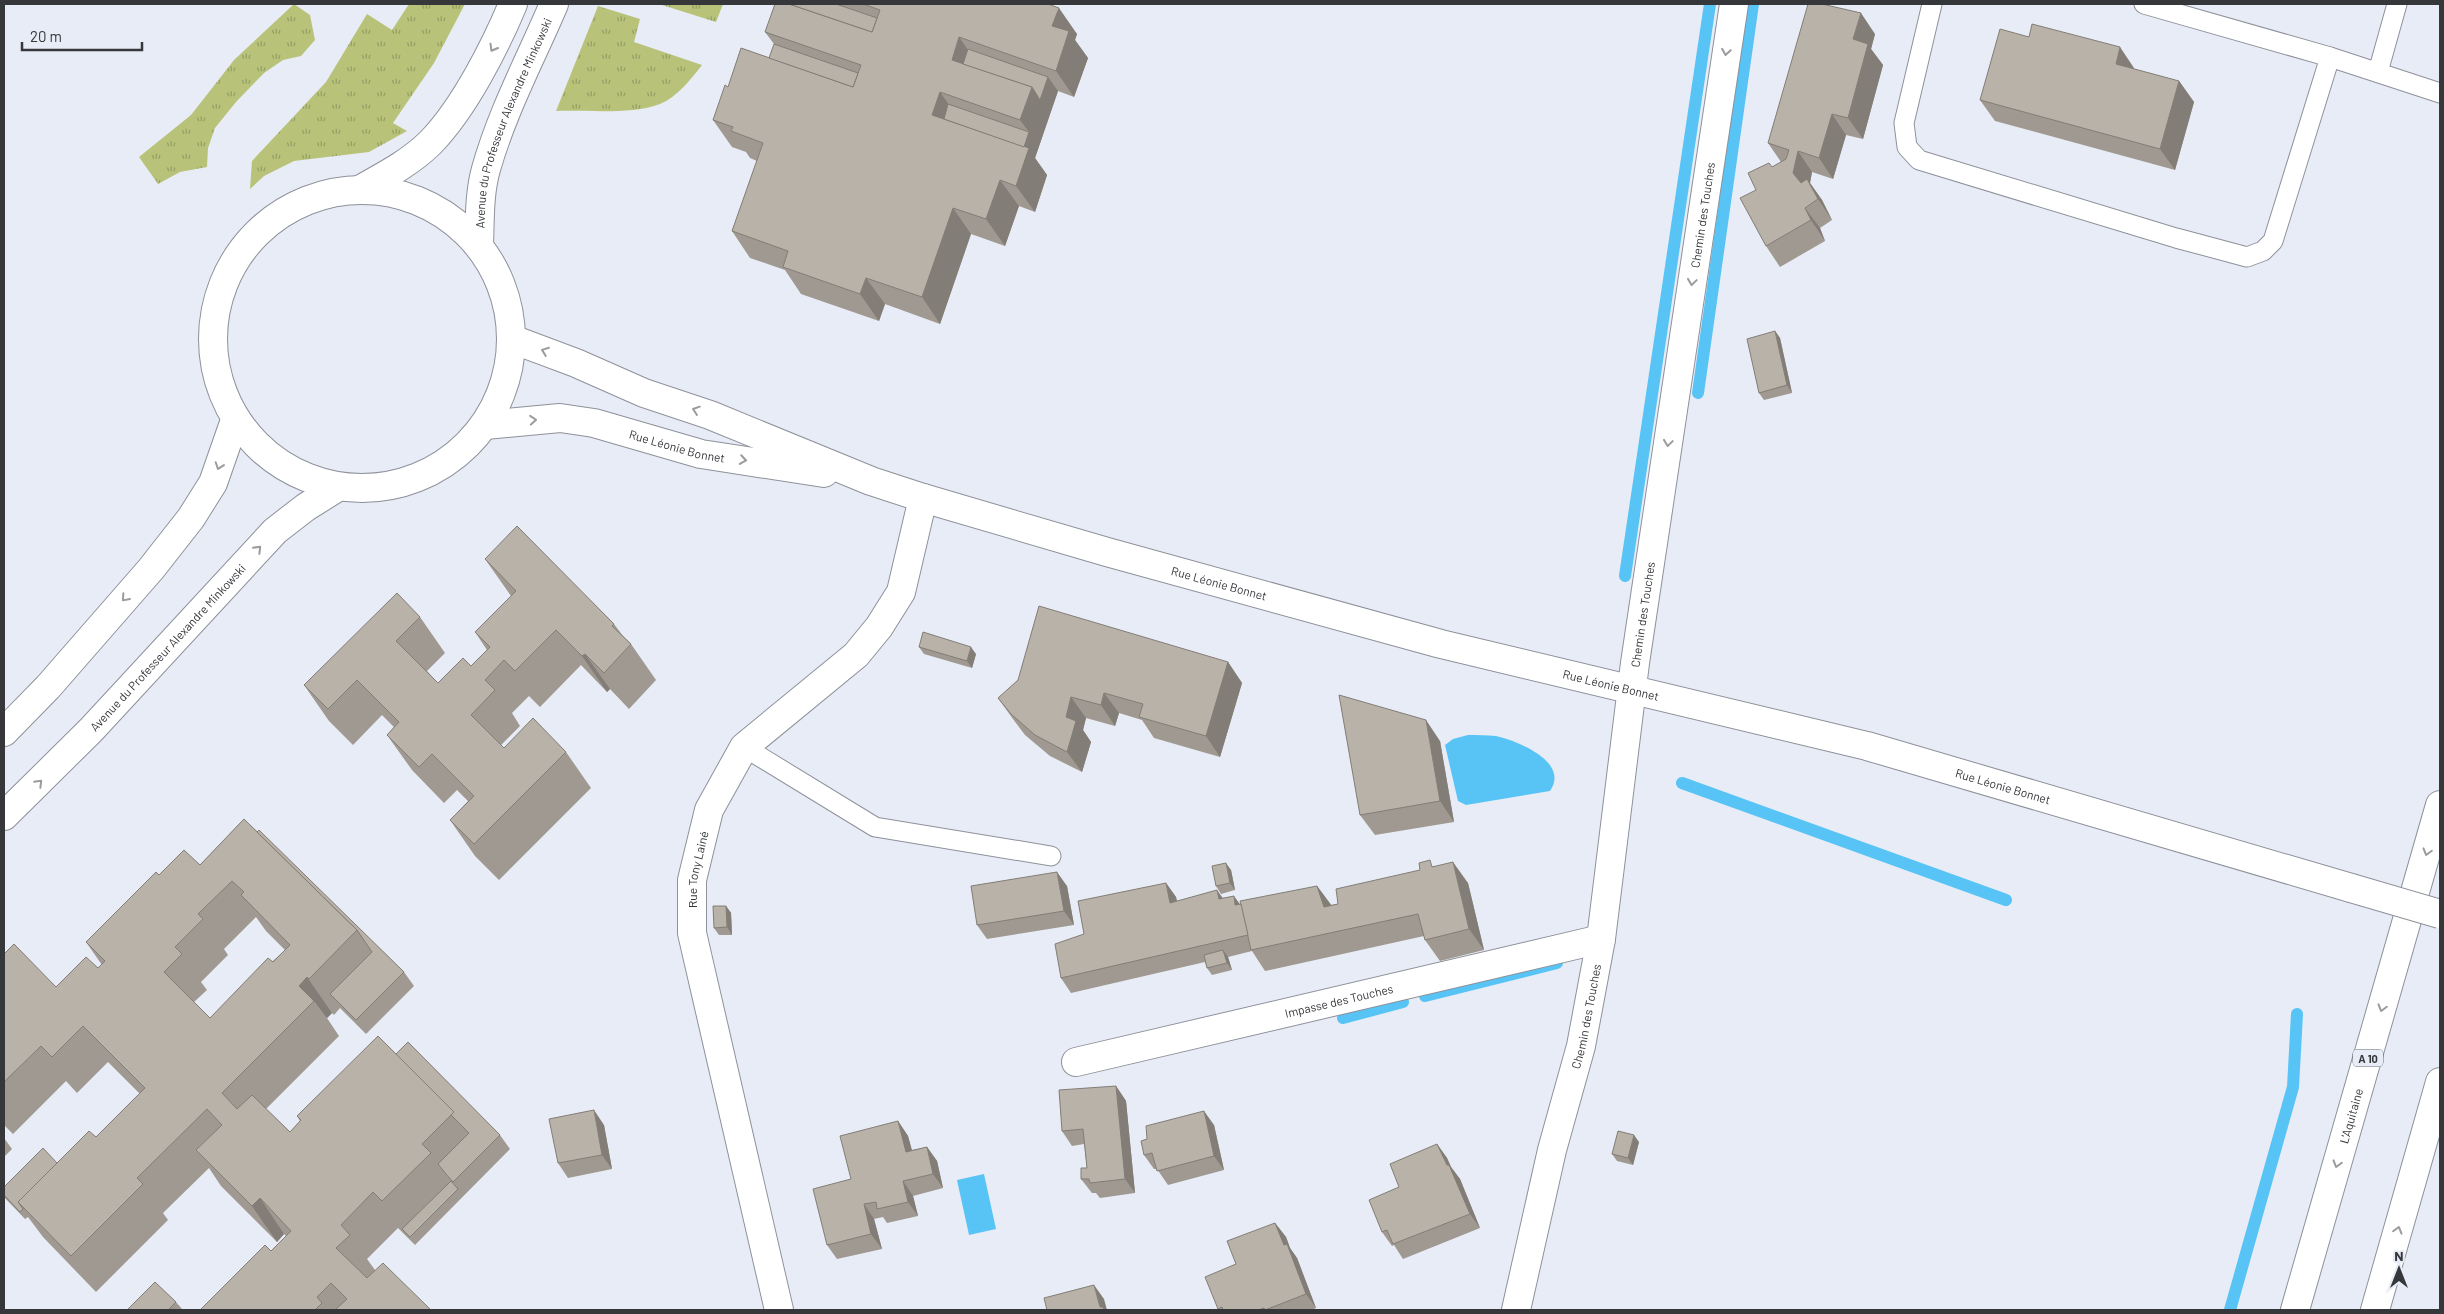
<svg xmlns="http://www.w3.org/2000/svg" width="2444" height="1314" font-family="Barlow,sans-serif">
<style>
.grass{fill:url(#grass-tufts)}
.water{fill:#57c4f5}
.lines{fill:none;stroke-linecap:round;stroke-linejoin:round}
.stream{stroke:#57c4f5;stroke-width:12}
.lane-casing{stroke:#8d919a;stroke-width:21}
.street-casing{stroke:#8d919a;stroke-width:30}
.secondary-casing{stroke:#8d919a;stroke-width:30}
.highway-casing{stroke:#8d919a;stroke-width:30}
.lane{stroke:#fff;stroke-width:19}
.street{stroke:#fff;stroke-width:28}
.secondary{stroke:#fff;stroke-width:28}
.highway{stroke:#fff;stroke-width:28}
.street-bridge-casing{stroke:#8d919a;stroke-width:30;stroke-linecap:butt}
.street-bridge{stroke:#fff;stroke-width:28}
.wall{fill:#9f9991;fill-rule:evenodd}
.shaded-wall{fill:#827d76}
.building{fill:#b9b2a9;stroke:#827d76;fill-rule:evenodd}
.oneway{stroke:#9a9b9d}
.labels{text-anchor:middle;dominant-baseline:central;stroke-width:4.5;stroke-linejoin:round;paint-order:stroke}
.shield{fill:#e8ecf6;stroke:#6b6d73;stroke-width:1}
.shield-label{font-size:11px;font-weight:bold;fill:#35373b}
.street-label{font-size:12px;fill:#35373b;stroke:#e8ecf6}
</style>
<defs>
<pattern id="grass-tufts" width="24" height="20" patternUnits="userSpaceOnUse" patternTransform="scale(1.25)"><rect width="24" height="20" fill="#b8c379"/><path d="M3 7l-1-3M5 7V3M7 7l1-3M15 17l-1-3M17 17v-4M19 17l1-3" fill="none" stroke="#969f64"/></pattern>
</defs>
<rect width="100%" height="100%" fill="#e8ecf6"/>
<g class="grass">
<path d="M294,4L310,15L315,40L301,56L283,60L264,73L236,102L215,128L208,148L207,167L180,172L158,184L139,157L191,115L234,60Z"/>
<path d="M409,4H465L434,63L393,123L407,131L369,152L294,161L264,176L250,189L252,161L326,82L367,14L392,30Z"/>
<path d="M659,4H723L716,22Z"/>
<path d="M598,6L640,19L634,42L702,65C691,79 677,97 660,104C632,115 587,110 556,111Z"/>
</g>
<g class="water">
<path d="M1468,735C1477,735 1487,735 1496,736C1518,741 1570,762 1550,791L1466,805L1458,801L1445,745L1453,739Z"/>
<path d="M984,1174L996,1229L969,1235L957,1180Z"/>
</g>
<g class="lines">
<g class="stream">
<path d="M1698,393L1753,4"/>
<path d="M1625,576L1710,4"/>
<path d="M1682,783L2006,900"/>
<path d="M1425,996L1557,963"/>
<path d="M1343,1018L1403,1002"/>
<path d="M2230,1310L2293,1087L2297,1014"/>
</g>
<g class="lane-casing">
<g id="lane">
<path d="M1932,4L1904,123L1907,147L1919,160L2176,238L2247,257L2263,251L2273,241L2330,57"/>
<path d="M2144,4L2330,57L2440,93"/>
<path d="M2378,72L2397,4"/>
<path d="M744,747L875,827L1051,856"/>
</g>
</g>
<g class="street-casing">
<g id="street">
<path id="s1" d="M512,339L576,363L644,393L710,415L871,481L923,498L1107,552L1441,644L1867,746L2351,888"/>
<path id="s2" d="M485,425L560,418L594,423L701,454L824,473"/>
<path id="s3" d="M1076,1062L1601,939"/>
<path id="s4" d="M779,1310L692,933V880L709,810L744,747L856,655L879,627L901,592L923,498"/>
<path id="s5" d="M1516,1310L1552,1150L1581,1046L1601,939L1635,663L1734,4"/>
</g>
</g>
<g class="secondary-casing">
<g id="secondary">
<path d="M361,189C386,175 411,162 431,142C464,108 495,47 513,4"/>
<circle cx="362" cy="339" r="149"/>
<path id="s6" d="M479,245C480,220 479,194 486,169C502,112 531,58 554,4"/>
<path d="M4,732L48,687L151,569L191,518L213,483L235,420"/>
<path id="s7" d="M4,816L91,730L275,531L306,507L338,487"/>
</g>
</g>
<g class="highway-casing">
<g id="highway">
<path id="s8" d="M2295,1310L2440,805"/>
<path d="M2375,1310L2440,1082"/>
</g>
</g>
<use href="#lane" class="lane"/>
<use href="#street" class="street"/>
<use href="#secondary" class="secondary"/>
<use href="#highway" class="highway"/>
<g class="street-bridge-casing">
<path id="street-bridge" d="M2351,888L2440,914"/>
</g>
<use href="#street-bridge" class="street-bridge"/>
</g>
<g class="wall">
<path d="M775,4H1048L1077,34L1075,40L1088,58L1074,97L1058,91L1035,158L1047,175L1035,212L1019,206L1005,246L971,234L940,324L885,304L879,321L801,294L785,270L750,258L732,231L757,161L750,158L746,152L732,147L713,120L728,87L769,58L774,44L765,32Z"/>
<path d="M1875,34L1871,49L1883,65L1863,139L1846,135L1833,179L1812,172L1810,183L1822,200L1832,220L1820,228L1825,241L1780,267L1766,246L1756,190L1781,162L1768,143Z"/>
<path d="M2134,68V69L2179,81L2194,102L2175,170L1995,121L1980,100Z"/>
<path d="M1775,331L1780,338L1792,393L1764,400L1759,393Z"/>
<path d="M485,559L614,624L623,636L631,644L656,680L629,709L610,689L607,692L581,665L540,707L529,696L512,713L520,726L501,745L504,748L566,752L591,788L499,880L475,856L450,820L468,801L457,790L444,803L412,770L387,735L394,727L382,715L353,745L329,721L304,685L420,617L445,653L427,671L438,683L471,666L487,650L475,632L511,596Z"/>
<path d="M919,647L976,654L972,668L924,654Z"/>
<path d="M1228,662L1242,683L1220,757L1154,738L1142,720L1119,713L1115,726L1086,718L1083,730L1091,742L1082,772L1050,756L1025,735L1013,719L998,698Z"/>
<path d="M1440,741L1454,822L1375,835L1360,815Z"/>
<path d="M244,819L404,972L414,986L366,1034L340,1008L334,1015L332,1013L327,1018L339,1036L266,1109L290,1132L300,1121L297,1116L396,1054L500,1135L510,1149L415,1245L398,1228L367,1259L375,1270L431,1310H200L271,1251L286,1236L284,1234L277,1242L221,1186L209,1168L163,1213L168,1220L96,1292L43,1237L28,1217L25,1219L4,1197V1187L57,1163L96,1137L140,1094L108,1062L77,1093L66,1081L13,1134L4,1125V954L56,987L98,968L102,965L86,942L159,875L200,865ZM256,917L266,931L285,950L210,1018L194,1002L207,990L201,982L228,955L224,949Z"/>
<path d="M1434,866L1468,883L1484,950L1440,961L1425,940L1424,936L1265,971L1252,951L1228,957L1232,970L1212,975L1207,968L1205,962L1071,993L1061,978L1084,934L1166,883L1176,897L1177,901L1223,898L1240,905L1317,886L1331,905L1338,904L1420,870Z"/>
<path d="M1231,870L1235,890L1221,894L1216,886Z"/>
<path d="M1067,886L1074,925L987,939L977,925Z"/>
<path d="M726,906L731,913L732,935H719L714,928Z"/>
<path d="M1116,1086L1126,1101L1135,1193L1100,1198L1096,1193H1092L1081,1179L1087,1168L1084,1144L1072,1146L1062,1131Z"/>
<path d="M898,1121L908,1136L912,1150L927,1147L937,1161L943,1188L913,1196L918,1216L887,1223L883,1217L874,1219L882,1249L837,1259L827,1245L851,1179Z"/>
<path d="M604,1125L612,1169L568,1178L558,1163Z"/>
<path d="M1214,1125L1224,1170L1168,1185L1157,1169H1154L1144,1155Z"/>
<path d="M4,1138L12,1149L4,1157Z"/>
<path d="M1639,1142L1633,1165L1617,1161L1612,1154Z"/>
<path d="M1437,1144L1447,1158L1451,1167L1460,1179L1480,1228L1403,1259L1394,1245L1392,1246L1382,1232L1399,1187Z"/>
<path d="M1275,1223L1286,1237L1290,1248L1297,1258L1316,1308L1312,1310H1219L1218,1309L1236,1264Z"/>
<path d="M176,1302L182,1309L180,1310H127Z"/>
</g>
<g class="shaded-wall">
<path d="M1059,8L1077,34L1075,40L1088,58L1074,97L1056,71L1052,26Z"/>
<path d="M1861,13L1875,34L1871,49L1883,65L1863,139L1848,118L1853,39Z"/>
<path d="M959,37L978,64L974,77L952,60Z"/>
<path d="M2120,47L2134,68L2130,85L2116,64Z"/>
<path d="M1048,77L1058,91L1035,158L1047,175L1035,212L1016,186L1021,155L1029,132L1020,120L1032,87Z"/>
<path d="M2179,81L2194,102L2175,170L2160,149Z"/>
<path d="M940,92L959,119L954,132L932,115Z"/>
<path d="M1832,114L1846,135L1833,179L1819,158Z"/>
<path d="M1798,151L1812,172L1810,183L1822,200L1832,220L1818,199L1807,194L1793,173Z"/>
<path d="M1000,180L1019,206L1005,246L986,219Z"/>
<path d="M953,208L971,234L940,324L922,297Z"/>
<path d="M1805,208L1820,228L1825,241L1811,220Z"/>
<path d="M866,278L885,304L879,321L860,294Z"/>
<path d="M1775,331L1780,338L1792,393L1787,385Z"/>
<path d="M971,647L976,654L972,668L967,661Z"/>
<path d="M585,654L610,689L607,692L582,656Z"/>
<path d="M1228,662L1242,683L1220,757L1206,736Z"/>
<path d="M1104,693L1119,713L1115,726L1101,705Z"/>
<path d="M1071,697L1086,718L1083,730L1091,742L1082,772L1067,752L1066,717Z"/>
<path d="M1426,720L1440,741L1454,822L1440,801Z"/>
<path d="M1453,862L1468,883L1484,950L1469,929Z"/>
<path d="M1226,863L1231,870L1235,890L1230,883Z"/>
<path d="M1057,872L1067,886L1074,925L1064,911Z"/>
<path d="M1166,883L1176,897L1180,917L1170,903Z"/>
<path d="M1317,886L1332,906L1324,907Z"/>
<path d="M1217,890L1227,904L1219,899Z"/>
<path d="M1234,896L1244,910L1235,905Z"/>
<path d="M726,906L731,913L732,935L727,927Z"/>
<path d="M1223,950L1228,957L1232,970L1227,963Z"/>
<path d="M307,977L332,1013L327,1018L314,1001L299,986Z"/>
<path d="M1116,1086L1126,1101L1135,1193L1125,1179Z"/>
<path d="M594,1110L604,1125L612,1169L602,1155Z"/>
<path d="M1204,1111L1214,1125L1224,1170L1214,1156Z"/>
<path d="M898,1121L908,1136L916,1166L906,1152Z"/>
<path d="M1634,1135L1639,1142L1633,1165L1628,1158Z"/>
<path d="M1437,1144L1447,1158L1451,1167L1460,1179L1480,1228L1470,1214Z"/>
<path d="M927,1147L937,1161L943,1188L933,1174Z"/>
<path d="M903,1181L913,1196L918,1216L908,1202Z"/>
<path d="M260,1198L284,1234L277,1242L252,1206Z"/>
<path d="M864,1204L874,1219L882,1249L871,1234Z"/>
<path d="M1275,1223L1286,1237L1290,1248L1297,1258L1316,1308L1306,1294L1284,1245Z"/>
<path d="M1094,1285L1104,1299L1107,1310H1102L1100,1307Z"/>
</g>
<g class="building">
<path d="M775,4H789L872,32L880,10L863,4H1048L1059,8L1052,26L1069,31L1056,71L959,37L952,60L1032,87L1020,120L940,92L932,115L1029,148L1016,186L1000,180L986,219L953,208L922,297L866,278L860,294L783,267L788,251L732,231L763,143L731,131L733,127L713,120L725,85L728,87L741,48L853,87L861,65L765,32Z"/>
<path d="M789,4H836L877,18L872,32Z"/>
<path d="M1808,4H1822L1861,13L1853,39L1868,44L1848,118L1832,114L1819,158L1798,151L1793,173L1801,183L1807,179L1818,199L1805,208L1811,220L1766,246L1740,198L1756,190L1748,173L1769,163L1772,167L1786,159L1789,150L1768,143Z"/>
<path d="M2032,24L2120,47L2116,64L2179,81L2160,149L1980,100L2000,29L2029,37Z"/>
<path d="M774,44L858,73L853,87L769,58Z"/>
<path d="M968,49L1048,77L1040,100L1032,87L963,64Z"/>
<path d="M948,104L1029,132L1024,147L944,119Z"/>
<path d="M1775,331L1787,385L1759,393L1747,339Z"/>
<path d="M517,526L614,624L612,626L631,644L604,673L585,654L582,656L556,630L515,671L504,660L485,680L495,690L471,715L504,748L533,718L566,752L474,844L450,820L474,796L432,754L419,767L387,735L399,722L357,680L328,709L304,685L397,593L420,617L396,641L438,683L463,658L471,666L490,647L475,632L516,591L485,559Z"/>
<path d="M1039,606L1228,662L1206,736L1139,717L1143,704L1104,693L1101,705L1071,697L1066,717L1076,721L1067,752L1035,735L1011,714L998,698L1018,680Z"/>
<path d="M923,632L971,647L967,661L919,647Z"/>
<path d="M1339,695L1426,720L1440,801L1360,815Z"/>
<path d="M244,819L357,930L309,979L307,977L299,986L314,1001L222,1093L237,1109L252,1095L290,1132L301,1120L297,1116L378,1036L454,1112L422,1144L431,1153L382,1201L373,1192L341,1225L350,1235L336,1248L367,1278L383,1263L431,1310H335L347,1299L331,1283L317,1297L322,1303L315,1310H200L265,1245L271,1251L291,1231L260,1198L252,1206L196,1150L222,1125L207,1109L137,1178L143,1184L71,1256L18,1202L89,1131L96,1137L145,1088L83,1026L52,1057L41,1046L4,1082V954L14,944L56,987L86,957L98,968L105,961L86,942L156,872L159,875L184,850L200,865ZM232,881L244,892L241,895L290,945L273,962L268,958L210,1018L164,972L182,954L175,947L203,919L198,914Z"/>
<path d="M259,830L404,972L356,1020L330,994L372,952L357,930L257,832Z"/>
<path d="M1430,860L1432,867L1453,862L1469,929L1425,940L1418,914L1251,950L1240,901L1317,886L1324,907L1338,904L1336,889L1420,870L1419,863Z"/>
<path d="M1226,863L1230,883L1216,886L1212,866Z"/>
<path d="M1057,872L1064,911L977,925L971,886Z"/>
<path d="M1166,883L1170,903L1217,890L1219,899L1234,896L1235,905L1241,904L1248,935L1061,978L1055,944L1084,934L1078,901Z"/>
<path d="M713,906H726L727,927L714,928Z"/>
<path d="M1223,950L1227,963L1207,968L1204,955Z"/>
<path d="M408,1042L500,1135L453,1182L446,1174L438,1164L469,1133L451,1115L454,1112L396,1054Z"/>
<path d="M1116,1086L1125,1179L1090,1183L1089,1179H1081V1168H1087L1083,1129L1062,1131L1059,1090Z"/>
<path d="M594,1110L602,1155L558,1163L549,1119Z"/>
<path d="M1204,1111L1214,1156L1157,1171L1152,1153L1144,1155L1141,1141L1147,1139L1146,1126Z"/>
<path d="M898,1121L906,1152L927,1147L933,1174L903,1181L908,1202L877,1209L876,1202L864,1204L871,1234L827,1245L813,1189L851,1179L840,1136Z"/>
<path d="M1618,1131L1634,1135L1628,1158L1612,1154Z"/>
<path d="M1437,1144L1447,1165H1449L1470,1214L1393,1244L1387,1230L1382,1232L1369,1200L1399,1187L1390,1164Z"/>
<path d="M43,1148L57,1163L18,1202L23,1209L20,1212L4,1195V1187Z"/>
<path d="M451,1181L458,1189L410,1237L402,1229Z"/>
<path d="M1275,1223L1284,1245L1287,1244L1306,1294L1265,1310L1264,1308L1258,1310H1223L1222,1307L1218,1309L1205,1277L1236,1264L1227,1241Z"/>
<path d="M155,1282L176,1302L168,1310H127Z"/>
<path d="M1094,1285L1100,1307H1103L1104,1310H1047L1044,1298Z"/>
</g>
<defs><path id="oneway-chevron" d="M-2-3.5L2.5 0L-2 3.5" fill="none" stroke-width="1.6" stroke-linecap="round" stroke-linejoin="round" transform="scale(1.25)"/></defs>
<g class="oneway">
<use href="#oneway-chevron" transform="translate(493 48) rotate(120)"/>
<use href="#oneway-chevron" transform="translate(1726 52) rotate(99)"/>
<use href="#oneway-chevron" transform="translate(1692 282) rotate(98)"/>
<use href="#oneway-chevron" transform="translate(545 351) rotate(-159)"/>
<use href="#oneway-chevron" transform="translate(696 410) rotate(-161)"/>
<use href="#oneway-chevron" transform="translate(533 420) rotate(-5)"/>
<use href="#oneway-chevron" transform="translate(1668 443) rotate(98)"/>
<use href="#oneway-chevron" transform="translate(743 460) rotate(9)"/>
<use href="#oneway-chevron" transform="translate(219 466) rotate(109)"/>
<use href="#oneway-chevron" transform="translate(258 549) rotate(-46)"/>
<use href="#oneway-chevron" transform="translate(125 598) rotate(131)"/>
<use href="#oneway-chevron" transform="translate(39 783) rotate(-45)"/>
<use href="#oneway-chevron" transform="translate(2427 852) rotate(106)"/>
<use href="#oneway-chevron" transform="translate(2382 1008) rotate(106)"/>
<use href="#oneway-chevron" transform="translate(2337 1164) rotate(106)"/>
<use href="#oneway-chevron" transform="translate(2398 1230) rotate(-74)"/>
</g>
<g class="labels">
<rect class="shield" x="2353" y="1049.5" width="30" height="17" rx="4"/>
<g class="shield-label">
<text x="2368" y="1058">A 10</text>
</g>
<g class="street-label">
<text stroke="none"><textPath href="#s6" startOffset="128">Avenue du Professeur Alexandre Minkowski</textPath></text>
<text stroke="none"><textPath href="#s5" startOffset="1112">Chemin des Touches</textPath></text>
<text stroke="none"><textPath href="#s2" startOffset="196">Rue Léonie Bonnet</textPath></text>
<text stroke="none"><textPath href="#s1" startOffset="749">Rue Léonie Bonnet</textPath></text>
<text stroke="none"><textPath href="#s5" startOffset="708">Chemin des Touches</textPath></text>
<text stroke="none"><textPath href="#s7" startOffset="235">Avenue du Professeur Alexandre Minkowski</textPath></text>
<text stroke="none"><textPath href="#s1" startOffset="1154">Rue Léonie Bonnet</textPath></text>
<text stroke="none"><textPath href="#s1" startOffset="1559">Rue Léonie Bonnet</textPath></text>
<text stroke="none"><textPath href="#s4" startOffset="451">Rue Tony Lainé</textPath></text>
<text stroke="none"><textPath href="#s3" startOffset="270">Impasse des Touches</textPath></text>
<text stroke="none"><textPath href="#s5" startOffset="302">Chemin des Touches</textPath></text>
<text stroke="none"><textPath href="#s8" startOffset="202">L'Aquitaine</textPath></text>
</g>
</g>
<rect width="2444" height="1314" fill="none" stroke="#35373b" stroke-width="10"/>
<g transform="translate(2399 1269)" stroke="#e8ecf6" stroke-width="4" paint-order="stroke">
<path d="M0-4L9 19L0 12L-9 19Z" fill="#35373b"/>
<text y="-8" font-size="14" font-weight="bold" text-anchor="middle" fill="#35373b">N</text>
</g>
<path d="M22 42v8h120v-8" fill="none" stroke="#35373b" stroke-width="2.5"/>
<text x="30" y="42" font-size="15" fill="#35373b" stroke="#e8ecf6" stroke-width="4" paint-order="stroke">20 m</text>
</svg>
